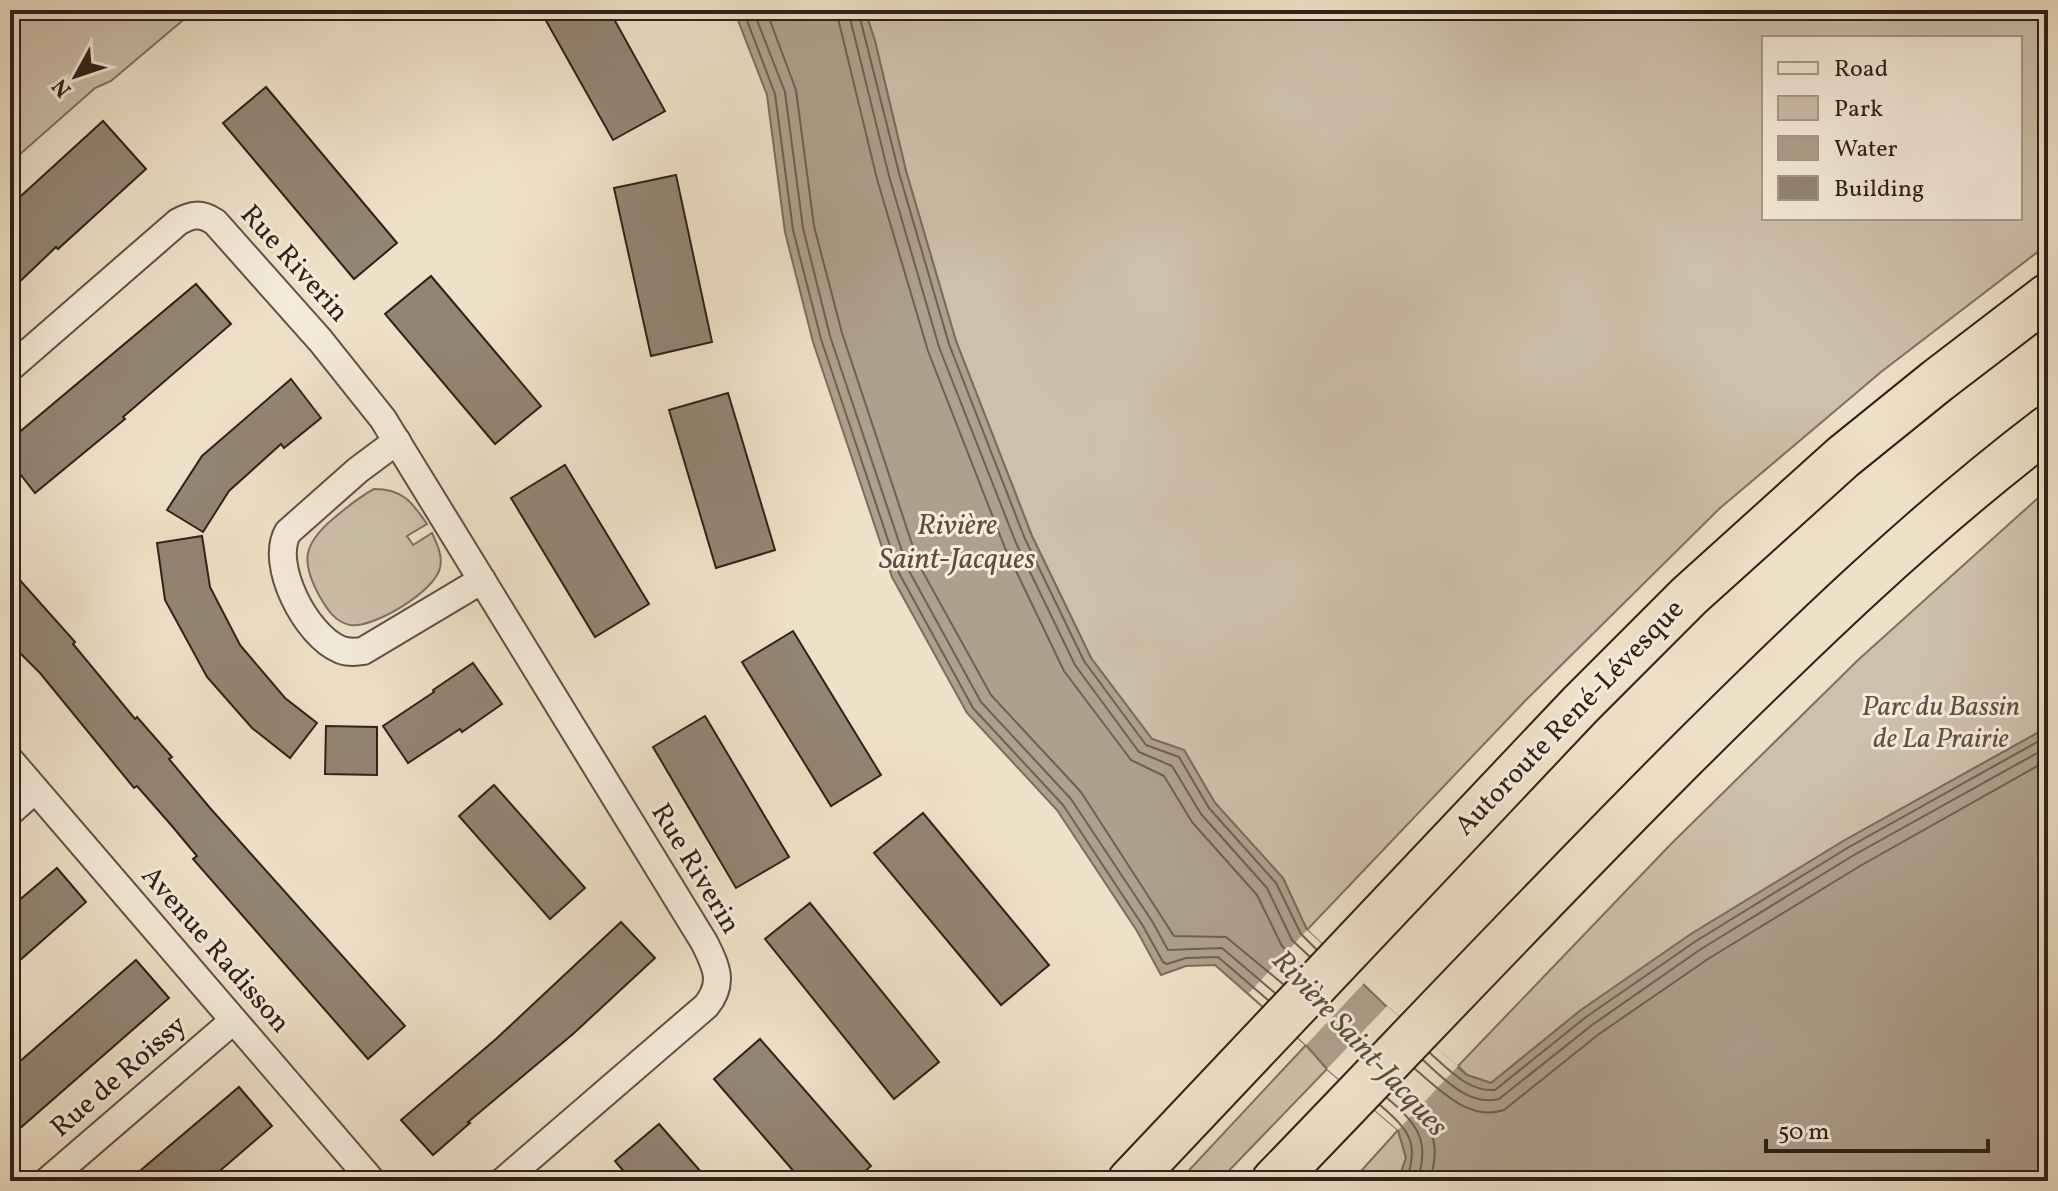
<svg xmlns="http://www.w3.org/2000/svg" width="2058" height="1191" font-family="Vollkorn,serif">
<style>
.green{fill:#cec0aa;stroke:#7e7062;stroke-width:2;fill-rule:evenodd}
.water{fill:#aea08c;stroke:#7b6d5e;stroke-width:2}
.pier{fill:#efe1c8}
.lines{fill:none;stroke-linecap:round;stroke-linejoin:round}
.shore{stroke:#6e6052;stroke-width:2}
.building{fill:#938574;stroke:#2f2119;stroke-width:2}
.street-casing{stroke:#5f5145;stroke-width:30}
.highway-casing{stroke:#2f2119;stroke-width:48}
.street{stroke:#f5ecdb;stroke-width:26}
.highway{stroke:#efe1c8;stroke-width:44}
.labels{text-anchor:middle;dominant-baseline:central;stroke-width:6;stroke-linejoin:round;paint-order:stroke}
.street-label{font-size:28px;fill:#2f2119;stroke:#f5ecdb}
.park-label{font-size:28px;font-style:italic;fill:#5f5144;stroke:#f5ecdb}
.water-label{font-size:30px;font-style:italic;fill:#5b4d41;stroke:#f5ecdb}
</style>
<rect width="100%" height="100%" fill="#efe1c8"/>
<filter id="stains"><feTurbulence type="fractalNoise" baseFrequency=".0025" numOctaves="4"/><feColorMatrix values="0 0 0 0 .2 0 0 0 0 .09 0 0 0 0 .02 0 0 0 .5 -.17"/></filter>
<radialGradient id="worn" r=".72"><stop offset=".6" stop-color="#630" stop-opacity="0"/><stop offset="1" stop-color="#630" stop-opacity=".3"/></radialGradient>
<g class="green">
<path d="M10,10H195L111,81L95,88L10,163Z"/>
<path d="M865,10H2048V244L1881,372L1719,509L1524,702L1307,930L1283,878L1215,803L1184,750L1152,739L1091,658L1032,536L956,341L906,171L875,41ZM1764,38H2020V218H1764Z"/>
<path d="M374,489C403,489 412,502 427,524L407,536L413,545L432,533C437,544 443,556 440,568C435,591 373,629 350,625C335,622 327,609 320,597C300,561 303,544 334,518C347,507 359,497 374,489Z"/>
<path d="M2048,489V727L1845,840L1691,934L1581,1010L1491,1083L1467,1075L1458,1066L1670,845L1858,660Z"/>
<path d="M1306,1045L1327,1069L1219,1181H1179Z"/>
<path d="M1398,1130L1406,1158L1398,1181H1352Z"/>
</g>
<path class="water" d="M734,10H865L875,41L906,171L956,341L1032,536L1091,658L1152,739L1184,750L1215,803L1283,878L1307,930L1387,1007L1467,1075L1491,1083L1581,1010L1691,934L1845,840L2048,727V1181H1398L1406,1158L1398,1130L1327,1069L1306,1045L1215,965L1186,966L1161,975L1137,931L1057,810L967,713L892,577L813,342L785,232L767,95Z"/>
<g class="pier">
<path d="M1307,930L1364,983L1306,1045L1249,993Z"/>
<path d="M1387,1006L1458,1066L1398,1130L1327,1069Z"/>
</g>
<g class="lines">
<g class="shore">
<path d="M743,10L775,94L793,230L821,339L899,573L973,708L1063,805L1143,926L1163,962L1167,964L1186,958L1218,957L1268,1000"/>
<path d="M753,10L785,92L803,228L830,336L908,569L981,702L1071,799L1152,921L1168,950L1222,948L1275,993"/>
<path d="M766,10L796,90L814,226L842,333L919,565L991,695L1081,792L1174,936L1226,937L1283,984"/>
<path d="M836,10L877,179L928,351L1005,548L1064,671L1131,760L1164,776L1192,822L1257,895L1282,946L1301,965"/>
<path d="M848,10L889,176L939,347L1016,543L1075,665L1139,752L1172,766L1201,814L1267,888L1292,940L1309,956"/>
<path d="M858,10L899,173L949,344L1025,539L1084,661L1146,745L1179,757L1209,808L1276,883L1301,934L1316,949"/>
<path d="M1430,1053C1448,1069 1468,1092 1495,1090L1586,1017L1696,941L1849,847L2048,736"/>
<path d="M1423,1060C1443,1078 1469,1107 1499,1099L1592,1025L1701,949L1854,855L2048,747"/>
<path d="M1415,1069C1439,1089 1469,1122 1504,1110L1599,1034L1708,959L1860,866L2048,760"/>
<path d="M1396,1089C1426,1115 1445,1139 1429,1181"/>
<path d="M1387,1098C1417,1123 1431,1141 1417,1181"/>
<path d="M1380,1105C1409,1130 1420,1143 1406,1181"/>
</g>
</g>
<g class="building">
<path d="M540,10H609L665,111L613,140Z"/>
<path d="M266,87L397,243L354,279L223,123Z"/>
<path d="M103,121L146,169L58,249L56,247L10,291V206Z"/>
<path d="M676,175L712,342L651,356L614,188Z"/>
<path d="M431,276L541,406L495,444L385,314Z"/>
<path d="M196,284L231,324L123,417L125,419L35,493L10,461V440Z"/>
<path d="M291,379L321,418L284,448L281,444L229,491L203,532L167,510L202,456Z"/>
<path d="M728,393L775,550L716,568L669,410Z"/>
<path d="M565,465L649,604L595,637L511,498Z"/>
<path d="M202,536L210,587L240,645L285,698L317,723L290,758L252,728L207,677L165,600L157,543Z"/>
<path d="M10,569L75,642L73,644L135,719L137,717L172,757L169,759L210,808L405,1026L368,1059L193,859L197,856L172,826L137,786L134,788L40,673L10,643Z"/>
<path d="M793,631L881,775L831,806L742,662Z"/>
<path d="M473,663L502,704L462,732L460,729L408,763L383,726L434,692L433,690Z"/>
<path d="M705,716L789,857L736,888L653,747Z"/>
<path d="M326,726L377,727V775L325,774Z"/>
<path d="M494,785L585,888L550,919L459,816Z"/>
<path d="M923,813L1049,965L1001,1005L874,853Z"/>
<path d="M57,868L86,902L10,969V908Z"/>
<path d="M810,903L939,1062L894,1099L765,939Z"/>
<path d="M621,922L655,958L573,1034L468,1122L470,1123L433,1155L401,1120L496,1039Z"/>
<path d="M136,960L169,998L10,1137V1070Z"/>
<path d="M760,1039L871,1166L854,1181H802L714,1079Z"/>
<path d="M239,1087L272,1126L208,1181H128Z"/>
<path d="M659,1124L709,1181H632L615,1161Z"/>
</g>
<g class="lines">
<g class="street-casing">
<g id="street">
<path d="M10,368L178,222C192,214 201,213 215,222L320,340L383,419L704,942C716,966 725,983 706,1006L503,1181"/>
<path d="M397,441L358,470L288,532C269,564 306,635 339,649C347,653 354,652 363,651L482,580"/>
<path d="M10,760L372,1181"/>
<path d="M10,812L35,790"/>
<path d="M47,1181L233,1021"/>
</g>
</g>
<g class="highway-casing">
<g id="highway">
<path d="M1130,1181L1580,705L1689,596L1843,457L1937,381L2048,296"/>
<path d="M1274,1181C1411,1039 1546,895 1685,756C1801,641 1918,527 2048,428"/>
</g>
</g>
<use href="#street" class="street"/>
<use href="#highway" class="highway"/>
</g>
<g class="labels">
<g class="street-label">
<text transform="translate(294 264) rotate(48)">Rue Riverin</text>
<text transform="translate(1570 718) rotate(-46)">Autoroute René-Lévesque</text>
<text transform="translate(695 869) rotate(59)">Rue Riverin</text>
<text transform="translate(215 950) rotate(49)">Avenue Radisson</text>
<text transform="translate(119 1077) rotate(-41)">Rue de Roissy</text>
</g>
<g class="park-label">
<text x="1941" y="707">Parc du Bassin<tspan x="1941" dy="32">de La Prairie</tspan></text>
</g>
<g class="water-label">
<text x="957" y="526">Rivière<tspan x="957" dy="34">Saint-Jacques</tspan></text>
<text transform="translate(1359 1044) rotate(47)">Rivière Saint-Jacques</text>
</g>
</g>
<rect width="2058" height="1191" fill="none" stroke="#efe1c8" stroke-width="40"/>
<rect x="12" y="12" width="2034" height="1167" fill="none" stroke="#2f2119" stroke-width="4"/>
<rect x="20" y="20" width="2018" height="1151" fill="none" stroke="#2f2119" stroke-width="2"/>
<rect x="1762" y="36" width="260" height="184" fill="#f5ecdb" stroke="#a69b8d" stroke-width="2"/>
<rect x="1778" y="62" width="40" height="12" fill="#f5ecdb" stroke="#a69b8d" stroke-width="2"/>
<text x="1834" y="76" font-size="24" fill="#2f2119">Road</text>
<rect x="1778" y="96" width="40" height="24" fill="#cec0aa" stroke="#a69b8d" stroke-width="2"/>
<text x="1834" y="116" font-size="24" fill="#2f2119">Park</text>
<rect x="1778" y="136" width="40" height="24" fill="#aea08c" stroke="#a69b8d" stroke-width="2"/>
<text x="1834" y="156" font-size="24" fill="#2f2119">Water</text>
<rect x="1778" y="176" width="40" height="24" fill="#938574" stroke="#a69b8d" stroke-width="2"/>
<text x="1834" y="196" font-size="24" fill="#2f2119">Building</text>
<g transform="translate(76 76) rotate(230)" stroke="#f5ecdb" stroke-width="6" paint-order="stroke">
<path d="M0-6L14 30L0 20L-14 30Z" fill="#2f2119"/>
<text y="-12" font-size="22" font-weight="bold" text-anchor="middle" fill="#2f2119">N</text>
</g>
<path d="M1766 1139v12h222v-12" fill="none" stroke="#2f2119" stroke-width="4"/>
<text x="1778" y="1139" font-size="24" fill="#2f2119" stroke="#f5ecdb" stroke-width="6" paint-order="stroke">50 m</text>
<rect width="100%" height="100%" filter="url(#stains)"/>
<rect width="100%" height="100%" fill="url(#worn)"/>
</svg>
